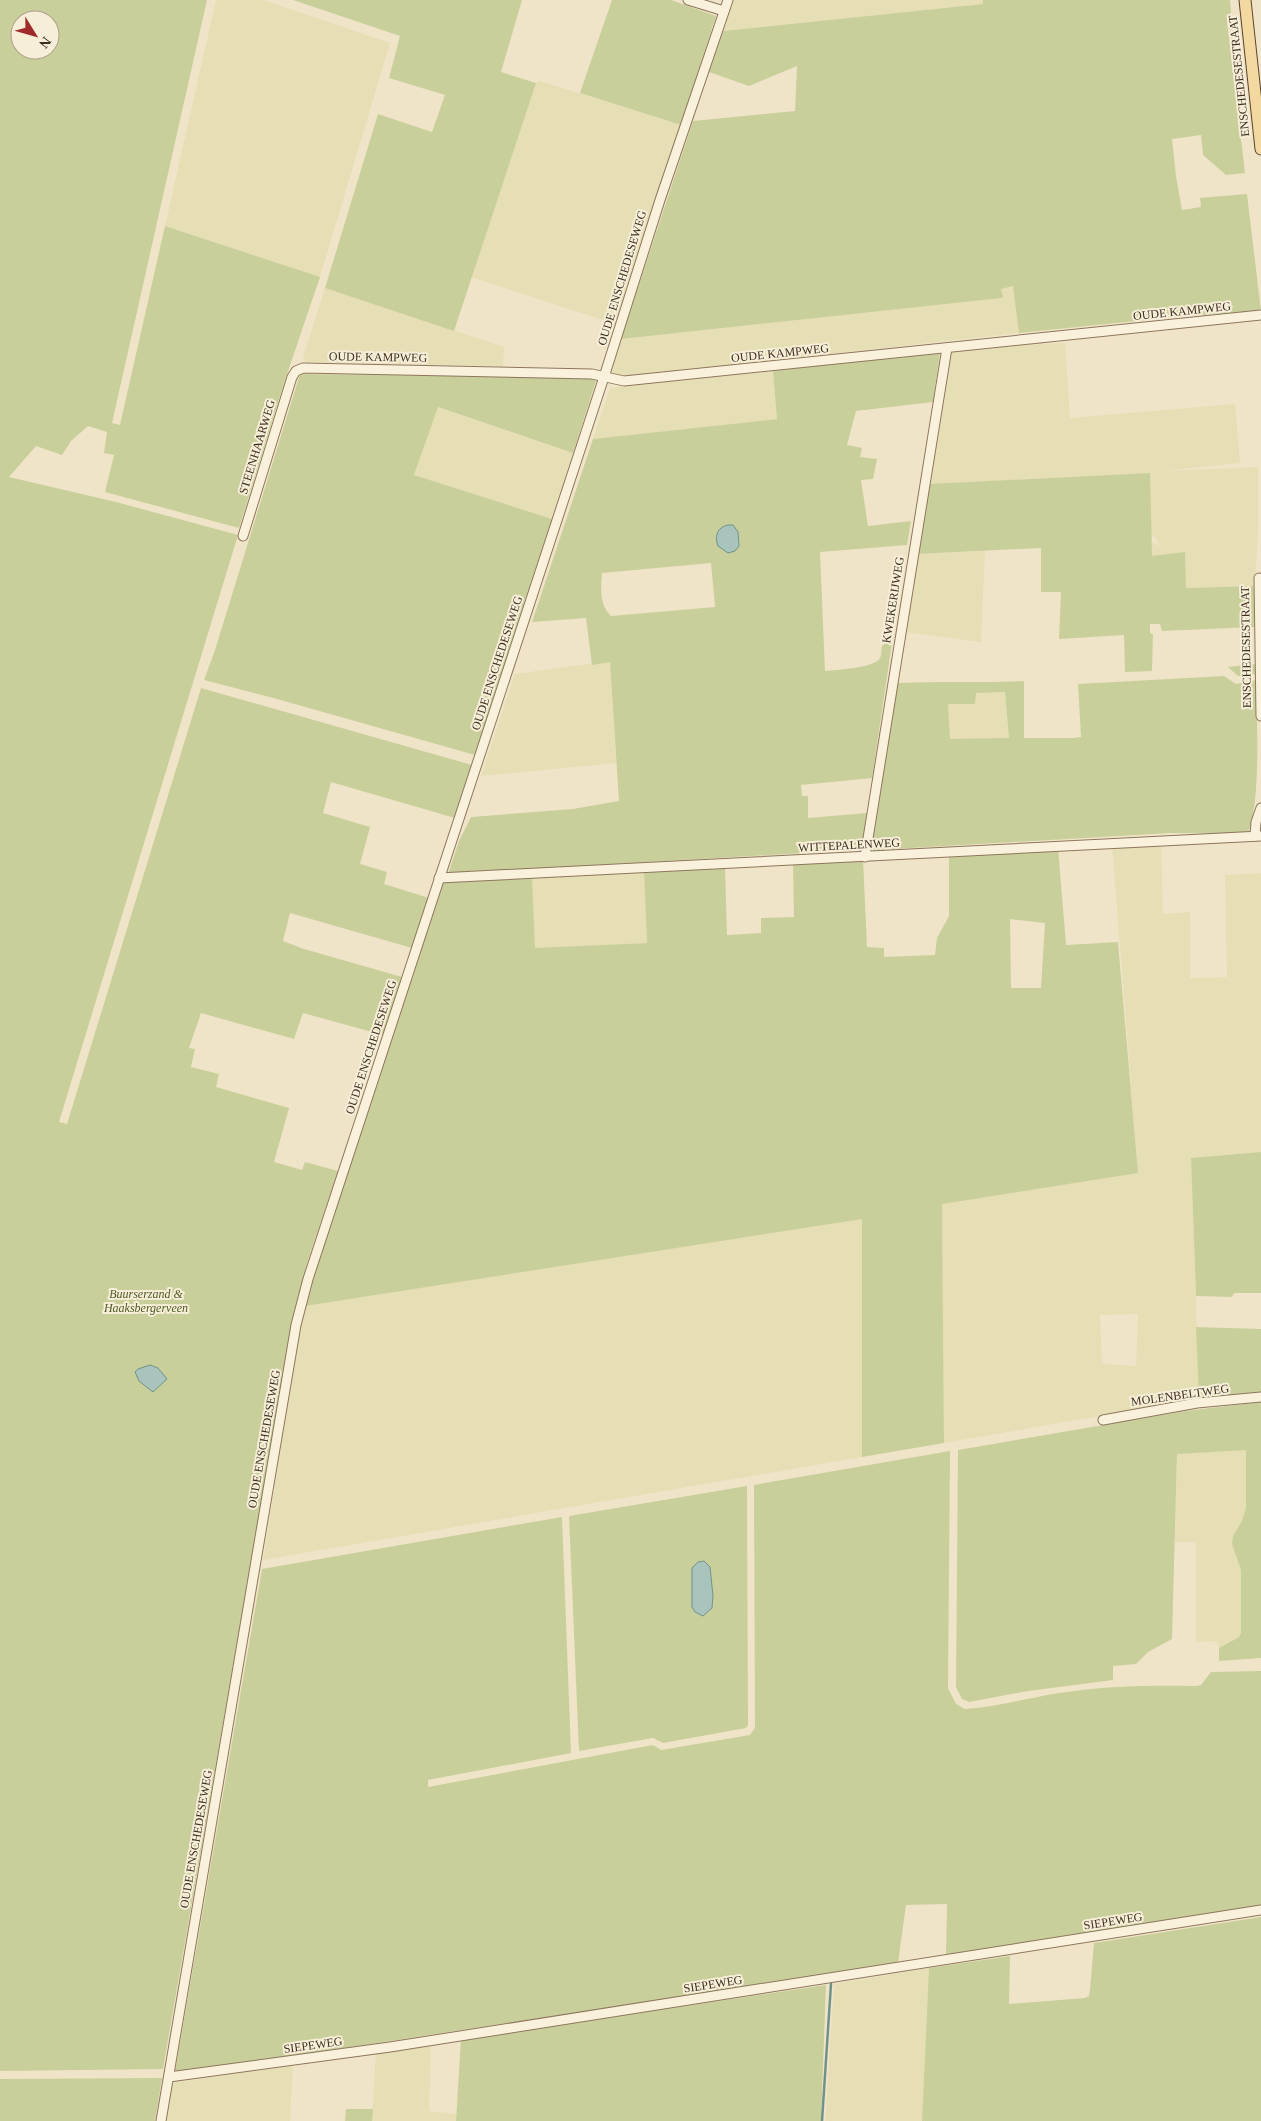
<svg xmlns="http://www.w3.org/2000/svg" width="1261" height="2121" font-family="Georgia,serif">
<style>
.farmland{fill:#e6deb5;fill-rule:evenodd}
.green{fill:#c9cf9b;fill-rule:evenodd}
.water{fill:#a9c4bc;stroke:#6f938a}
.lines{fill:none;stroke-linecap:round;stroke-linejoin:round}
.stream{stroke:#6f938a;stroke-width:2.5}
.minor-casing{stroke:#8d765c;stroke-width:11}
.major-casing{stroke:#5b4430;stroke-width:13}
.minor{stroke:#faf1dc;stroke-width:9}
.major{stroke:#f3d9a0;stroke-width:11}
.labels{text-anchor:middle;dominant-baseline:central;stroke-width:4;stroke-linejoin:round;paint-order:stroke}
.street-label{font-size:12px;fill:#3d2e20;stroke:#f7eed8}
.park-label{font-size:12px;font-style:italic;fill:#4d5a26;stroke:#f7eed8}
</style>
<rect width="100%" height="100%" fill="#f0e4c8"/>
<g class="farmland">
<path d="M216,0H263L390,43L320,277L165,226Z"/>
<path d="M733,0H983V4L723,31Z"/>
<path d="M540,81L681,125L615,324L471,277L522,120L536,83Z"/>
<path d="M1014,286L1019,333L668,372L623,379L613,375L610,371L621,339L805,319Z"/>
<path d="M325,288L504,347L503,366L306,362L303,358Z"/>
<path d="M1065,343L1070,418L1235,404L1240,463L1163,471L1258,467V527L1255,586L1185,588L1152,556V542L1160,546L1154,535L1151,538L1149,473L929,484L951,354L953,351L969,348Z"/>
<path d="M773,371L777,419L593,439L610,388Z"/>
<path d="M437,407L573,453L552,519L414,475Z"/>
<path d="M985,551L981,642L905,632L917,554Z"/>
<path d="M610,661L616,763L481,776L515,674Z"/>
<path d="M1005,692L1009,739H950L947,703L975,704V693Z"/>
<path d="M1161,843L1163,914L1190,912V978L1227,977L1225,875L1261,873V1152L1191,1158L1199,1399L944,1443L942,1203L1138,1173L1112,845ZM1138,1314L1136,1366L1102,1364L1100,1315Z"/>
<path d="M644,872L647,943L535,948L532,876Z"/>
<path d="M862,1218V1457L263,1560L302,1317L305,1306Z"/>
<path d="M1246,1449V1508L1242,1521L1233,1536L1232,1544L1241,1566V1633L1239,1637L1219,1648L1217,1641L1196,1642V1542H1175L1177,1454Z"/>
<path d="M929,1968L922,2121H825L834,1984Z"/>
<path d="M431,2044L429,2111L457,2114L456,2121H372L376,2053Z"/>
<path d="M293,2065L290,2121H165L172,2083Z"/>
</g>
<g class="green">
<path d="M0,0H207L112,423L120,425L165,226L320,277L285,380L239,528L105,492L114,455L104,453L107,432L88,426L71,441L62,455L36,446L9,477L116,502L238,535L59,1122L67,1124L201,688L472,765L455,818L331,782L323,813L370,827L360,864L387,872L384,884L429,898L412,948L290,913L283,941L304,949L402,977L383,1035L303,1013L294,1039L201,1013L189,1048L195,1049L191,1067L219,1074L216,1087L289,1108L274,1162L302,1170L305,1162L338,1171L307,1263L293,1320L163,2069L0,2071ZM20,20H50V50H20Z"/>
<path d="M293,0H522L501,72L536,83L454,331L325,288L378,114L432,132L445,95L389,78L400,36Z"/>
<path d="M612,0H671L716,16L681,125L580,93Z"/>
<path d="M983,0H1230L1231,12L1227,21L1245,173L1226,175L1203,155L1201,135L1172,139L1176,176L1182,210L1201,207L1200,198L1247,194L1261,311L1175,317L1019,333L1013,286L1001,289L1003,297L1001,298L621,339L693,121L795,111L797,66L749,86L709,72L723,31L983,4Z"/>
<path d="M934,351L940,353L933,402L856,411L847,445L862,448L860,457L877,459L873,479L861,480L868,526L911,521L907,545L820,552L825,671C836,670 875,668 880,658C882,655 881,649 882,646L885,643H892L872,778L801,785L802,796H808V818L867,813L862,845L855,850L448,874L459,841L471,817L573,809L619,801L610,662L592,665L586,618L532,622L593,439L777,419L773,371ZM711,563L715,607L611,616C599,604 601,589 602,573Z"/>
<path d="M300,374L595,377L597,378L573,453L438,407L414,475L552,519L475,755L277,699L204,680L215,650Z"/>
<path d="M1150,473L1152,556L1185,552L1186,588L1255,586V627L1162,631L1160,624H1150V633L1153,634L1152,671L1125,672L1124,635L1059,639L1061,592H1041V548L917,554L929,484Z"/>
<path d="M1255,664L1257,674L1238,676L1228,667Z"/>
<path d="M1224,676L1236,684L1256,680C1257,721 1261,799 1248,834L1171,833L875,850L871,844L897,683C939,681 981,683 1024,681V738H1074L1081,737L1078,684ZM1005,692L1009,738L950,739L948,704H975L976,693Z"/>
<path d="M1058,848L1066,945L1118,942L1138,1173L942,1204L944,1443L862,1457V1219L305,1306L315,1270L441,885L445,882L532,876L535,948L647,943L644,872L725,867L727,935L761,933V918L794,917L793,863L863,859L867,947L884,948V957L935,955L937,938L949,916V855ZM1010,919L1045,923L1041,988H1011Z"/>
<path d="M1261,1152V1293H1234L1232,1297L1196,1296L1191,1158Z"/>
<path d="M1196,1327L1261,1329V1392L1199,1399Z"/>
<path d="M1261,1402V1658L1219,1661V1648L1239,1637L1241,1633V1570L1232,1544L1233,1536L1242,1521L1246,1508V1450L1177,1454L1172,1639L1148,1652L1136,1664L1113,1666V1680L1028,1691L969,1702L962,1699L956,1687L958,1450L1185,1411Z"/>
<path d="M950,1451L948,1688L956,1704L965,1709C996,1707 1028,1698 1059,1693C1104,1686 1150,1685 1196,1686L1201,1685L1211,1672L1261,1671V1907L946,1956L947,1904L906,1905L898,1963L312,2053L175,2072L262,1569L562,1517L571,1753L428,1780V1787L653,1745L661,1750L750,1735L755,1728L754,1485Z"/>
<path d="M747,1486L748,1725L746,1728L663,1743L653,1738L579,1751L569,1516Z"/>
<path d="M1261,1917V2121H922L929,1968L1010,1956L1009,2004L1085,1998L1089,1996L1090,1990L1094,1943Z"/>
<path d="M826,1985L821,2121H456L461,2039Z"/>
<path d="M162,2078L155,2121H0V2079Z"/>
<path d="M346,2109H373L372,2121H345Z"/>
</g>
<g class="water">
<path d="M728,525H733L738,532L739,546L735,551L728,553L718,546C714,535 718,527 728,525Z"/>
<path d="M150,1365L158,1368L167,1379L153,1392L139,1381L135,1372L138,1369Z"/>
<path d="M704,1561L710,1567L713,1596L712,1608L703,1616L695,1612L692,1607V1568L698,1562Z"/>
</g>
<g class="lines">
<path class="stream" d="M822,2121L831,1984"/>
<g class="minor-casing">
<g id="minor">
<path d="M688,0L724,11"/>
<path d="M243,536L292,377L296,371L303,368L592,374L624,381L1261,315"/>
<path d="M1259,578L1261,716"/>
<path d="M1255,836L1256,822L1261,808"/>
<path d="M865,857L947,348"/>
<path d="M439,878L1261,836"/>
<path d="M1103,1420L1197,1403L1261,1397"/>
<path d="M169,2077L390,2047L1261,1910"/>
<path d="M161,2121L296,1325L308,1279L604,377L660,200L728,0"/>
</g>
</g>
<g class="major-casing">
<path id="major" d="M1245,0L1261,149"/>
</g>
<use href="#minor" class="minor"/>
<use href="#major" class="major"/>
</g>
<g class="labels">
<g class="street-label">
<text transform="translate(1239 76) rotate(-96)">ENSCHEDESESTRAAT</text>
<text transform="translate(622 278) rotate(-73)">OUDE ENSCHEDESEWEG</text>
<text transform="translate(1182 311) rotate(-6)">OUDE KAMPWEG</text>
<text transform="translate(780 353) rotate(-6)">OUDE KAMPWEG</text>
<text transform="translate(378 357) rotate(1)">OUDE KAMPWEG</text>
<text transform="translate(257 447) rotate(-73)">STEENHAARWEG</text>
<text transform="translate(893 600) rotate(-81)">KWEKERIJWEG</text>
<text transform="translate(1246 647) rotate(-91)">ENSCHEDESESTRAAT</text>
<text transform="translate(497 663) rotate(-72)">OUDE ENSCHEDESEWEG</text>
<text transform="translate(849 845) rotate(-3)">WITTEPALENWEG</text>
<text transform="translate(371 1047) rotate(-72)">OUDE ENSCHEDESEWEG</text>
<text transform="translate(1180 1395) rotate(-8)">MOLENBELTWEG</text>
<text transform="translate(264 1439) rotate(-80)">OUDE ENSCHEDESEWEG</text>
<text transform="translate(196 1839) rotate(-80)">OUDE ENSCHEDESEWEG</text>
<text transform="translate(1113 1921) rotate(-9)">SIEPEWEG</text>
<text transform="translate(713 1984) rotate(-9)">SIEPEWEG</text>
<text transform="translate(313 2045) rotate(-8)">SIEPEWEG</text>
</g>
<g class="park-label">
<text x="146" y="1294">Buurserzand &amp;<tspan x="146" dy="14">Haaksbergerveen</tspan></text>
</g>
</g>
<g transform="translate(35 35) rotate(127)"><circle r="24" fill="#f7eed8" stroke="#ada18e"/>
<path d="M0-4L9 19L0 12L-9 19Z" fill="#9e2a2b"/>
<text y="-8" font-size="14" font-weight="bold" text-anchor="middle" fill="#3d2e20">N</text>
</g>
</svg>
